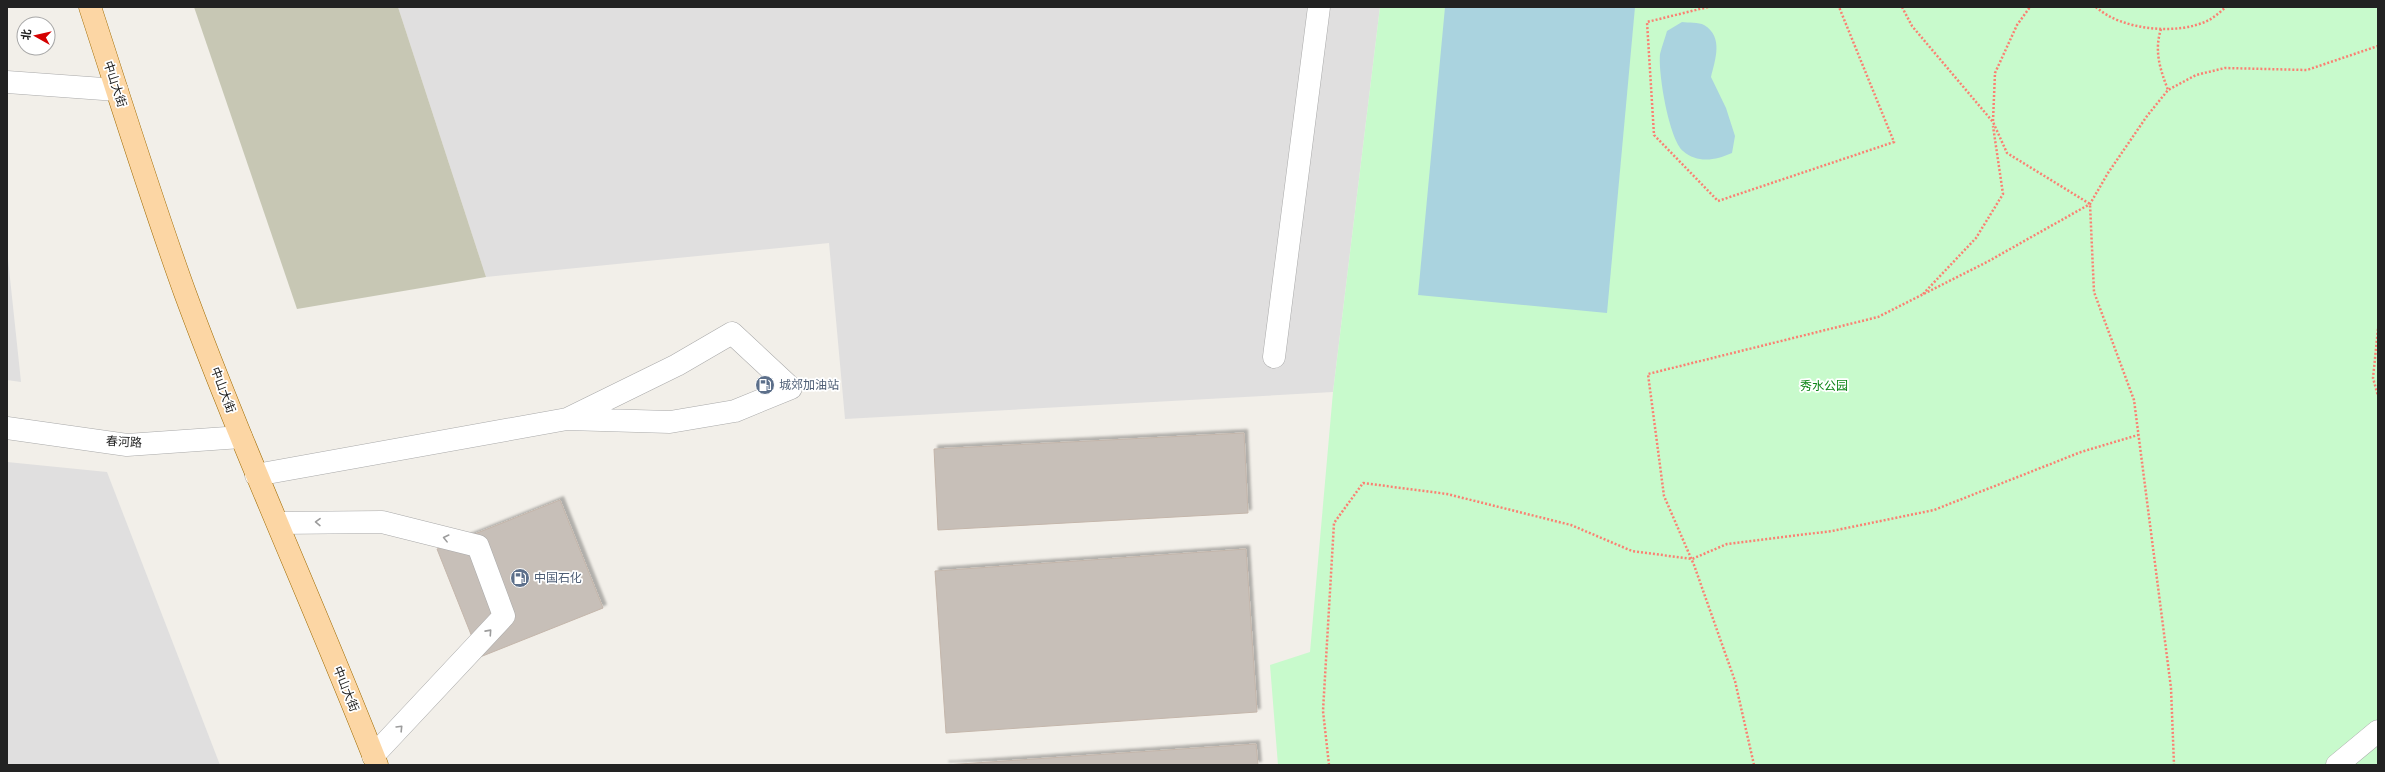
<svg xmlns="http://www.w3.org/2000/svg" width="2385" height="772" font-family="'Fira Sans Condensed','Noto Sans SC',sans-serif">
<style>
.residential{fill:#e0dfdf}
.construction{fill:#c7c7b4}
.park{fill:#c8facc}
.water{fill:#aad3df}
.building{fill:#c7bfb8;stroke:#c4b6ab;filter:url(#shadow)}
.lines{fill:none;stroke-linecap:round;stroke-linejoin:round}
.minor-casing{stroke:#a9a9a9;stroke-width:23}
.major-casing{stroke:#a06b00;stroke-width:23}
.path{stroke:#fa8072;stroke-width:2.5;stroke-dasharray:2 2;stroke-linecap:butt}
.minor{stroke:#fff;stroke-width:22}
.major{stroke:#fcd6a4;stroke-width:22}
.oneway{stroke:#9c9c9c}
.labels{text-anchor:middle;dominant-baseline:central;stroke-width:3.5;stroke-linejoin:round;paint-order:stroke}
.street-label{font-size:12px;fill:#222;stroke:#fff}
.service-label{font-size:12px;fill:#4e5e75;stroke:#fff;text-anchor:start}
.park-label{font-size:12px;fill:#0c8416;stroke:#fff}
</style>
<defs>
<filter id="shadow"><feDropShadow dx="3.5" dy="-3.5" stdDeviation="1" flood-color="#0004"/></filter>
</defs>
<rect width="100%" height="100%" fill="#f2efe9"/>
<g class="residential">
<path d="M398,7H1380L1333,392L845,419L829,243L486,277Z"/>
<path d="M7,250L21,382L7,380Z"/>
<path d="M7,462L107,472L220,765H7Z"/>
</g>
<path class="construction" d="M194,7H398L486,277L297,309Z"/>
<path class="park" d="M1380,7H2378V765H1278L1270,665L1310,652L1333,392Z"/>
<g class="water">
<path d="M1445,7H1635L1607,313L1418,295Z"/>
<path d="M1682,22C1688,23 1699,22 1704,25C1724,37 1715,60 1711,77L1726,108L1735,136L1732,153C1716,160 1698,164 1683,151C1669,139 1658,73 1660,54C1662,46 1665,38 1667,31Z"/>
</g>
<g class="building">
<path d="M1244,433L1248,513L938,530L934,449Z"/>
<path d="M560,500L603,608L480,657L437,549Z"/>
<path d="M1246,549L1257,712L946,733L935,571Z"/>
<path d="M1256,744L1258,765H945Z"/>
</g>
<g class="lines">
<g class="minor-casing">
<g id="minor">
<path d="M7,82L117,90"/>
<path d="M1274,357L1319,7"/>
<path d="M7,428L127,445L241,437"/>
<path d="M256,475L567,419L670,422L735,411L791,388L732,333L677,365L567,419"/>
<path d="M278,523L382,522L478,546L504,616L373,756"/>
<path d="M2337,765L2378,731"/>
</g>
</g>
<g class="major-casing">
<path id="major" d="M90,7C121,102 151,199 185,293C244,453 315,607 377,765"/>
</g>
<g class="path">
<path d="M1708,7L1647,22L1654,135L1718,201L1894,142L1839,7"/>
<path d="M1902,7L1912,26L1993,122L2007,153L2090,204L2094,292L2134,400L2171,688L2174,765"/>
<path d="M2096,7C2121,30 2178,36 2209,20C2215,17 2221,11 2226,7"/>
<path d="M2161,29C2154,51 2160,69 2168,90"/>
<path d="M1993,121L1995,73L2017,25L2030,7"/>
<path d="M1923,294L1976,238L2003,194L1993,126"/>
<path d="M2378,329L2373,378L2378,396"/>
<path d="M1329,765L1323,711L1334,523L1363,483L1447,494L1571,525L1632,551L1692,559L1727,544L1832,531L1934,510L2081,452L2138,435"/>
<path d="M1754,765L1735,681L1694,565L1664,496L1648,374L1878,317L1987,262L2090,204L2108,173L2147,116L2168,90L2196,75L2225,68L2307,70L2378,46"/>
</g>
<use href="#minor" class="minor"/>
<use href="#major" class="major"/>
</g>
<defs><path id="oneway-chevron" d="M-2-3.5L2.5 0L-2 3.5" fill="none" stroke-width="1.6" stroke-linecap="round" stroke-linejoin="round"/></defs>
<g class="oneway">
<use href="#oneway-chevron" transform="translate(318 522) rotate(-179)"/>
<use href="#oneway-chevron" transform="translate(446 538) rotate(-166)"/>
<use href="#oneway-chevron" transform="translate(489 632) rotate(-48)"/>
<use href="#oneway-chevron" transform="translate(400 728) rotate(-46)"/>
</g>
<defs>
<g id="fuel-disc" transform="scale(1)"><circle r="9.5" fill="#5c6f8a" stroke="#fff"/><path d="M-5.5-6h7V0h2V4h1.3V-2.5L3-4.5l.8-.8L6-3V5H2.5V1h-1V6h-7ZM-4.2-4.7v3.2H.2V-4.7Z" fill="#fff"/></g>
</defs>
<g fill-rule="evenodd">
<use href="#fuel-disc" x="765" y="385"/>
<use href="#fuel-disc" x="520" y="578"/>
</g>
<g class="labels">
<g class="street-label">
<text transform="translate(115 84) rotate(72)">中山大街</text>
<text transform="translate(223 390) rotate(69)">中山大街</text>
<text transform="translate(124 442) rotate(3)">春河路</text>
<text transform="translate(346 689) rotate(68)">中山大街</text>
</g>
<g class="service-label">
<text x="779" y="385">城郊加油站</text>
<text x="534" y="578">中国石化</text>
</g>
<g class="park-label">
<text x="1824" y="386">秀水公园</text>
</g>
</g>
<rect width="2385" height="772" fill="none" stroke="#222222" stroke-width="16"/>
<g transform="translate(36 36) rotate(278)"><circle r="19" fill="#ffffff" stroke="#a7a7a7"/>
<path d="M0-3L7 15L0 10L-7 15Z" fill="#d40000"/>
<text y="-6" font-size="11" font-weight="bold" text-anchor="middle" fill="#222222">北</text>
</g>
</svg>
